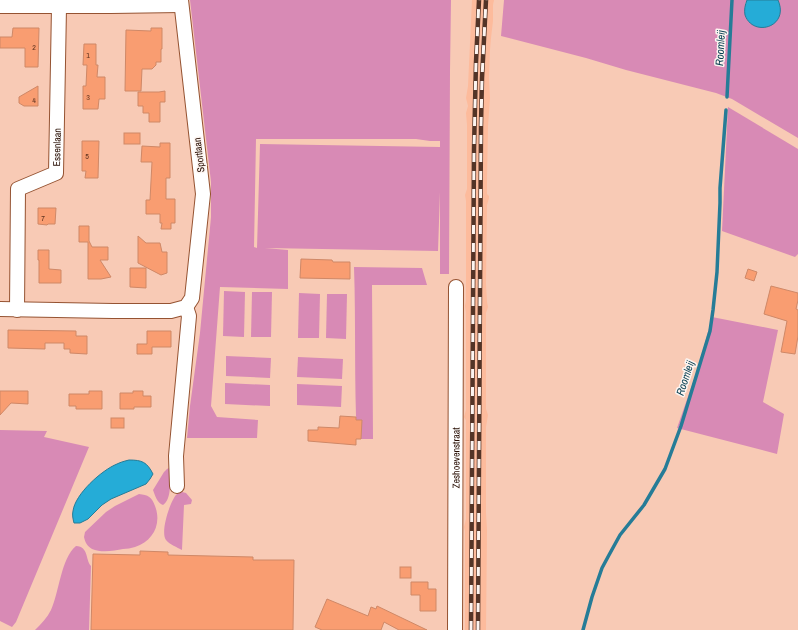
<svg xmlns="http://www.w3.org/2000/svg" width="798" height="630" font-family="'Archivo Narrow',sans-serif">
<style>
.built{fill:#fdbb9c}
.green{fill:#d88ab5;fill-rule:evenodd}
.water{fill:#25acd7;stroke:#267c97}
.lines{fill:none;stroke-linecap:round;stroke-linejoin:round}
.stream{stroke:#267c97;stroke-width:3.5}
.building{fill:#f99d71;stroke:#cf8867}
.minor-casing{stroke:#955332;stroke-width:16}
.minor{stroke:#fff;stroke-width:14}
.rail-casing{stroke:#533427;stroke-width:4.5}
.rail{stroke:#fdf5f1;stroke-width:3;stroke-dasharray:9;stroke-linecap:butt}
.labels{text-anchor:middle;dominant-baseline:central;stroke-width:3;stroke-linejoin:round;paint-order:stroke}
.number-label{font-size:8px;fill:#5c311e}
.street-label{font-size:10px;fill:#270d02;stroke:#fdf5f1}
.water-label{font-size:11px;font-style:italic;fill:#073f51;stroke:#fdf5f1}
</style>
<rect width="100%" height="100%" fill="#f8cab5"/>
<path class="built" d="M472,0H494L493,5V21L491,38L490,50L489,78L490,98L488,126L487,180V194L489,196V198L487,205L486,284L487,302L488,307L486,313V409L488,415L486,427V513L487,530L486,630H465V531L464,527L466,519V420L464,417L466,410V312L465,306L466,301V201L465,195L467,189V125L466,113L468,106L466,98L468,86Z"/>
<g class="green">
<path d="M190,0H451L450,71L449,274H440V192L438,251L265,248L288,250V289L220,287L211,406L217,417L258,420L257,438H187L190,406L200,333L211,217V182ZM256,139H416L430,141H440V147L260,144L257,248L254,247Z"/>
<path d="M504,0H747L745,4L759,27L769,26L780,5L778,0H798V138L732,99L716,93L626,70L586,58L501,36Z"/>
<path d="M728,107L798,149V254L795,257L722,231Z"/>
<path d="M354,267L422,268L427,285H372L373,439H357C354,382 356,324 354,267Z"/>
<path d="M224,291L245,292L244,337L223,336Z"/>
<path d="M252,292H272L271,337H251Z"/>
<path d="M299,293L320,294L319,338H298Z"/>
<path d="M327,294H347L346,339L326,338Z"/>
<path d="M712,317L778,330L763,402L784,414L777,454L677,428L699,365Z"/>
<path d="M226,356L271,358L270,378L226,376Z"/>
<path d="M298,357L343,359L342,379L297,377Z"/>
<path d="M225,383L270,385V406L225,404Z"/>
<path d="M297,384L342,386L341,407L297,405Z"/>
<path d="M0,430L47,431L44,437L89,447L16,622L12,627L0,621Z"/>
<path d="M169,468L170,470C170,480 172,499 163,505C157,503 155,495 153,490L164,472L167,469Z"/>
<path d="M182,492L186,493L192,500L191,504L184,505L182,550C177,547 170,545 166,540C160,532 170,502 176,495C178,493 179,493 182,492Z"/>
<path d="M139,494C148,495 152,497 155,506C162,524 153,541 135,547C131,548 127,549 123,549C114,551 101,553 92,549C87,546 85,542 84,537L85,532L106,512L115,506Z"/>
<path d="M76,546C89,547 85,559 91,566L89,630H35C41,624 47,618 51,610C59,593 61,558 76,546Z"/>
</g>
<g class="water">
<path d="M747,0H778C790,27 753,38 745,15C744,10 745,5 747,0Z"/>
<path d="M129,460C142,460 147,462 153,474L150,479L146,484L111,499L102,505L88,519L80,523H74C73,519 72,515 73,511C75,494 102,470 117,464C121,462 125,461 129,460Z"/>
</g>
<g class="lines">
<g class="stream">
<path d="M727,97L732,0"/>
<path d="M583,630L592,597L602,568L609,555L620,535L644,505L665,469L681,426L710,331L713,310L717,272L720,203V188L726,110"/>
</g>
</g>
<g class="building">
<path d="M13,28H39L38,67H25V48H0V37H12Z"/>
<path d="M151,28H162V49H161V62H156V65L152,69H142L141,91H125L126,30L151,31Z"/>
<path d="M84,44H96V65H98L97,77H105V99H99L98,109H83V86H86L87,65H83Z"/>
<path d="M38,86V106H24L19,103V97Z"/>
<path d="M165,91V102H160V122H149V113H143V106H138V92H159Z"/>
<rect x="124" y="133" width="16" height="11"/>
<path d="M82,141H99L98,178H85L86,171H82Z"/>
<path d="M160,143H170V178H166V199H175V223H171V229H161L162,223H160V214H146V200H150L152,162H141L142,146L160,147Z"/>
<path d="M38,208H56L55,224H48L47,225L38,224Z"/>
<path d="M79,226H89V241L92,247H108V260H100L111,277L101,279H88V242H79Z"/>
<path d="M138,236L146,243H160L162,252H167V273L161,275L138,263Z"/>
<path d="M38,250H49V269L61,270V283H39V260H38Z"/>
<path d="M301,259L332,260L333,262H350V279L300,278Z"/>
<path d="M130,268H146V288L130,287Z"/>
<path d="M748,269L757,272L754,281L745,278Z"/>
<path d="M771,286L798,293V300L796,309L798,310V336L795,354L781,352L787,321L764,314Z"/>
<path d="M8,330L76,331V336H87V354L70,353V349H64V343H45V349L8,348Z"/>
<path d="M147,331H171V347H152V354H137V344H147Z"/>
<path d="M0,391H28V404L11,403L0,415Z"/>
<path d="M89,391H102V409H76V406H69V394H89Z"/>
<path d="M133,391H143V396H151V407H134V409H120V393H133Z"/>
<path d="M340,416L356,417V420H362L361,439H356V445L308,441V430H318V427L339,428Z"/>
<rect x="111" y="418" width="13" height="10"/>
<path d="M140,551L168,552V555L253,557V560H294L293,630H91L93,554L140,555Z"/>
<rect x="400" y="567" width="11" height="11"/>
<path d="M411,582H428V589H436V611H420V595H411Z"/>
<path d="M327,599L368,616L371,607L376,609L377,606L427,630H399L384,622L381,630H322L315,627Z"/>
</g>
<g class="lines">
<g class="minor-casing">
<g id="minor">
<path d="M0,6H111L181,5"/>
<path d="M0,309L113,311H171L186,307L192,298L203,194L181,0"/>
<path id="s1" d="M17,310L18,189L56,173L59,7"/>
<path d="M177,486L176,456L189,316L186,307"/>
<path id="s2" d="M455,630L456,287"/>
</g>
</g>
<use href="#minor" class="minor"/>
<g class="rail-casing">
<g id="rail">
<path d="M471,630L474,149L476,62L479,0"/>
<path d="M478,630L481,125L482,78L486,0"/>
</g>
</g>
<use href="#rail" class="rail"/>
</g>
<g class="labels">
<g class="number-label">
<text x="34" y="47">2</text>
<text x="88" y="55">1</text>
<text x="88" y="97">3</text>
<text x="34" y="100">4</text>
<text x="87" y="156">5</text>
<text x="43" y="218">7</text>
</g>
<g class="street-label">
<text stroke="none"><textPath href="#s1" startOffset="188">Essenlaan</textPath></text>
<text transform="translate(199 155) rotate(-97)">Sportlaan</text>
<text stroke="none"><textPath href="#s2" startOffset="172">Zeshoevenstraat</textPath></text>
</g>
<g class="water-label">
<text transform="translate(720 48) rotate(-87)">Roomleij</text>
<text transform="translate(685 378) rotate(-72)">Roomleij</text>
</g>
</g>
</svg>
